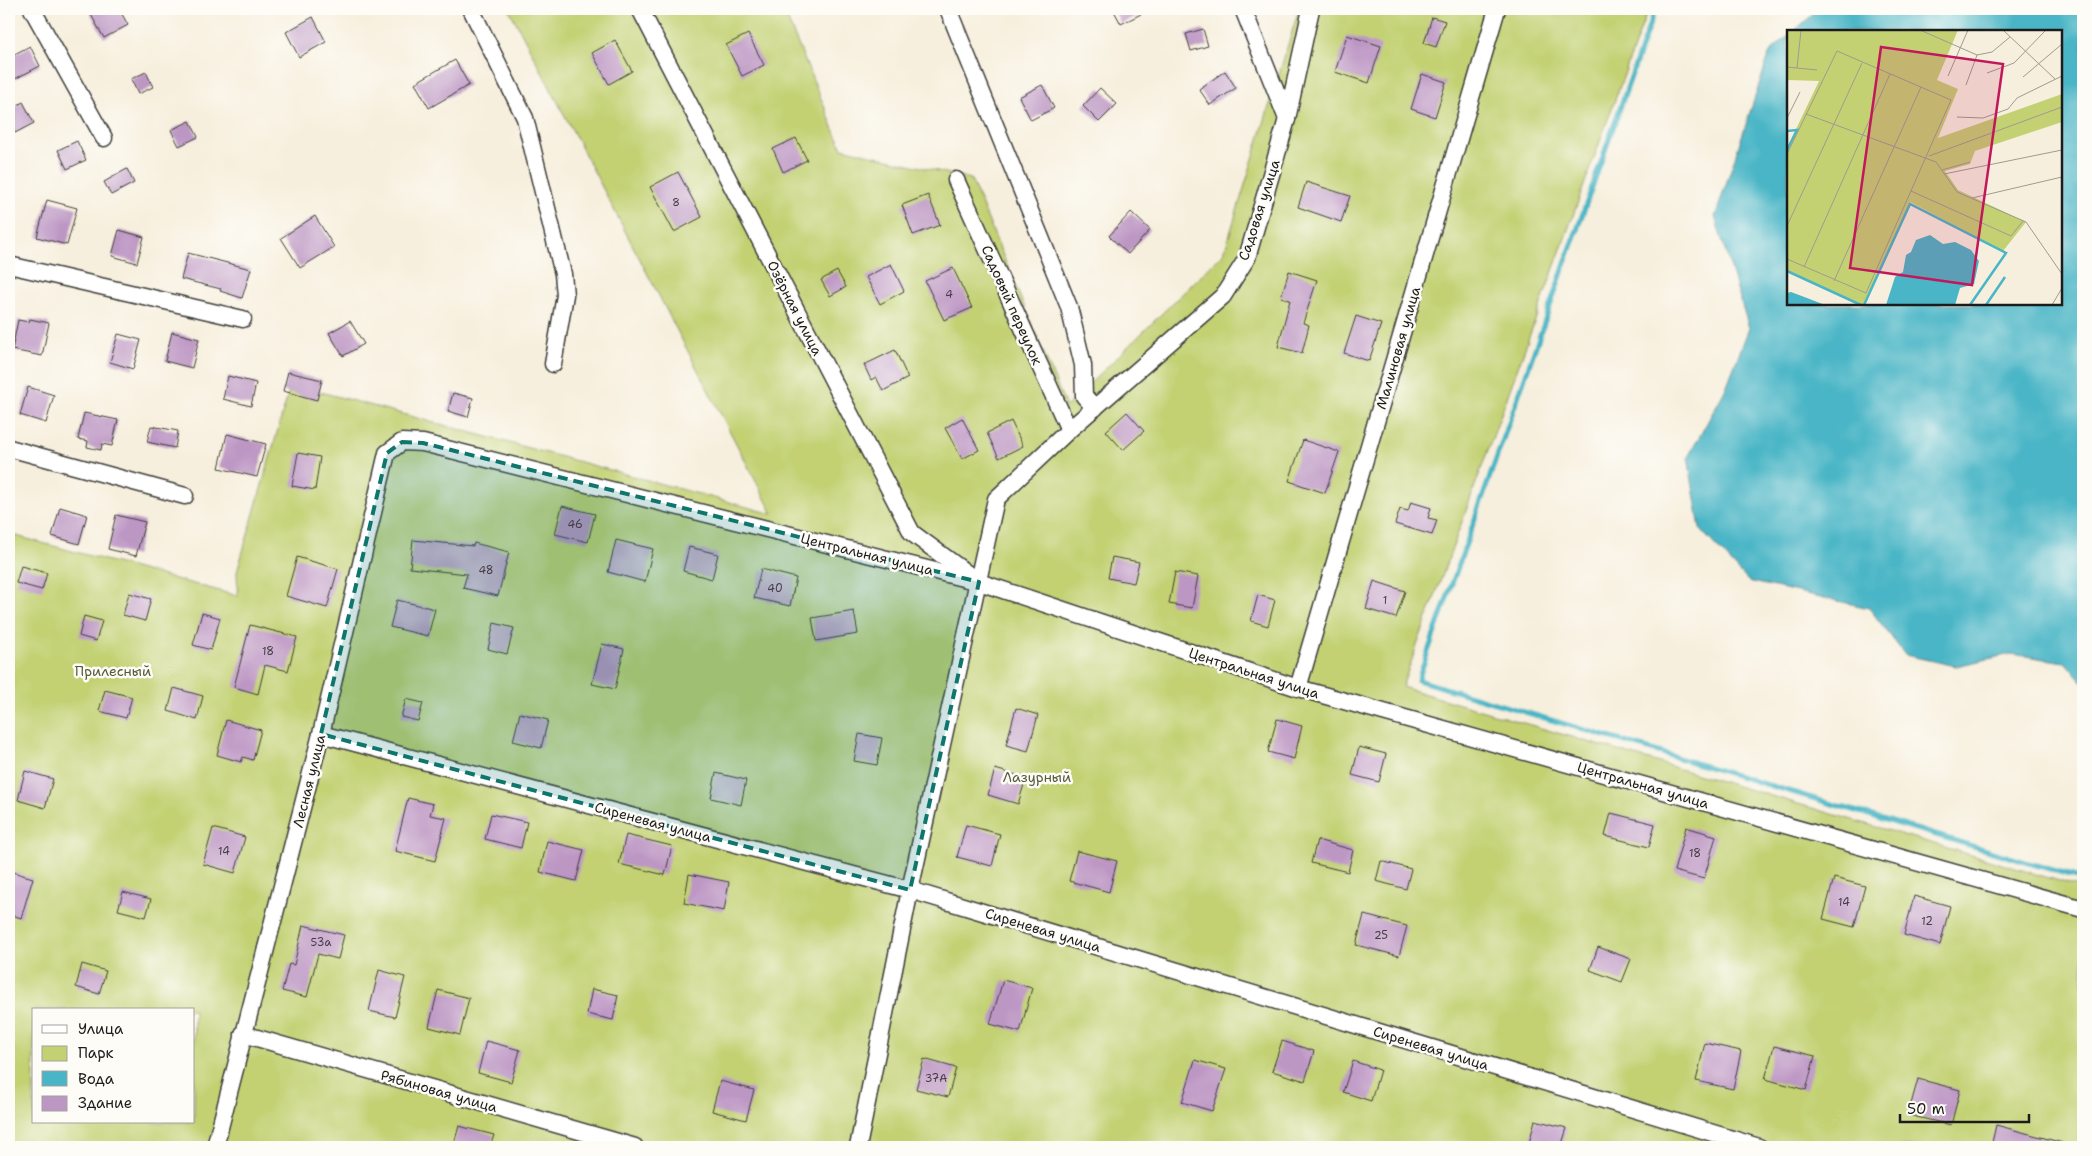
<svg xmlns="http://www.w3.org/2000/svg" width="2092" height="1156" font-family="'Shantell Sans',sans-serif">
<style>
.green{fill:#c3d173;stroke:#707648;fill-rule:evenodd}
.water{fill:#49b5c6;stroke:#326871}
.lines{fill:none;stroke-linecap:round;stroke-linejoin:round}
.stream{stroke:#49b5c6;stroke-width:5}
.building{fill:#bd97c4}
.minor-casing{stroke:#3d3c39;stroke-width:19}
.minor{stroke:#fff;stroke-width:16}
.marked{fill:#0f766e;fill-opacity:0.2;stroke:#0f766e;stroke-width:4;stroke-dasharray:10 6;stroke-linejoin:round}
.labels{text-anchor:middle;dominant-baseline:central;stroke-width:5;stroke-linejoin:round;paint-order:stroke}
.number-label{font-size:11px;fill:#443b46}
.street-label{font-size:14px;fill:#1c1c1c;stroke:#fdfcf7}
.park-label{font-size:14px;fill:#565b3a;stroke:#fdfcf7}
.inset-river{fill:none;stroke:#49b5c6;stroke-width:2.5}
.inset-road{fill:none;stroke:#9f9b90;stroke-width:1}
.view{fill:#c2185b;fill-opacity:0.15;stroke:#c2185b;stroke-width:2.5}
.inset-edge{fill:none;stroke:#1c1c1c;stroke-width:2.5}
</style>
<rect width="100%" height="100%" fill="#fdfcf7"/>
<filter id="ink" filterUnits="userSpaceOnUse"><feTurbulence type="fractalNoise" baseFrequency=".02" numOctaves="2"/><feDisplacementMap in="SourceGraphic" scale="10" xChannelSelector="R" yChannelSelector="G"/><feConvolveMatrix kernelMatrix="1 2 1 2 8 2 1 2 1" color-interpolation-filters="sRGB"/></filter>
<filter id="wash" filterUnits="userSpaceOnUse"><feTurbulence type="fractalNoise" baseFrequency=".0096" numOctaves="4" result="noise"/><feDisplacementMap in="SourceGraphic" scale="20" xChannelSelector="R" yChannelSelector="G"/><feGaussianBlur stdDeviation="1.12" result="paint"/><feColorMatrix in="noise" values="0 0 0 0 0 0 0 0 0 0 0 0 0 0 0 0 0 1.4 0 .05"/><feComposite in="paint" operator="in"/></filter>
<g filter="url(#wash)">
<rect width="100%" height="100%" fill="#f7efdd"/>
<path class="green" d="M509,9H783L842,148L971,179L1066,407L1224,253L1299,9H1648L1402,687L2083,888V1147H9V534L238,596L237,572L291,384L773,514ZM34,1010H194V1122H34Z"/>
<path class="water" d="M1819,9H2083V682L2065,662L2011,654L1956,666L1905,655L1869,608L1748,581L1700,529L1688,457L1725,390L1749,328L1715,217L1770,52L1788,36V304H2061V31H1794Z"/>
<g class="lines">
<path class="stream" d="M1655,9L1418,680L2083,879"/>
</g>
<g id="blocks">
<g class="building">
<path d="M98,9H119L128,25L104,38L90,13Z"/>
<path d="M1113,9H1151L1121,24Z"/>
<path d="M313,17L326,42L299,57L286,32Z"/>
<path d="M1432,17L1445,21L1436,47L1424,43Z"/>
<path d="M1203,29L1208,46L1191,51L1186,34Z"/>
<path d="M748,34L764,65L742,76L726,45Z"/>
<path d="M1347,35L1381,46L1369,83L1335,72Z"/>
<path d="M615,40L632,71L609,84L592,53Z"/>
<path d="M30,46L40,66L13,80L9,72V57Z"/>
<path d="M455,60L469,85L429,108L415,83Z"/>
<path d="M1225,71L1236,88L1210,105L1199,89Z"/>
<path d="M146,72L153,87L138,94L131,79Z"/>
<path d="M1422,74L1446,82L1435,117L1411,109Z"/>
<path d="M1042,85L1054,108L1031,120L1019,97Z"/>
<path d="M1100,88L1117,104L1099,122L1083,106Z"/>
<path d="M23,102L34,123L15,133L9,121V110Z"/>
<path d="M190,121L198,137L179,146L171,130Z"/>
<path d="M796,138L807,160L783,172L773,149Z"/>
<path d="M77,141L86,160L67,169L58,150Z"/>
<path d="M127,169L134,183L111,195L104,182Z"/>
<path d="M678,172L702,217L674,232L650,187Z"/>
<path d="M1306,182L1350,196L1341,222L1298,207Z"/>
<path d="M928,195L940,225L913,235L902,205Z"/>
<path d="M47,200L77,208L67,245L37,237Z"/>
<path d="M1131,212L1150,230L1128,254L1109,236Z"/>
<path d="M315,216L334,247L300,268L281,238Z"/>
<path d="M119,230L144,237L137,263L112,256Z"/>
<path d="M188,253L251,269L242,298L220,291L221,289L181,279Z"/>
<path d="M891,264L904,291L880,304L866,277Z"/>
<path d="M953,268L972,308L944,320L925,281Z"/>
<path d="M837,271L846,287L830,296L821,280Z"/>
<path d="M1289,271L1317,280L1303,323L1309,325L1302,353L1278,347L1290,300L1281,297Z"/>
<path d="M1356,316L1381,324L1369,361L1344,353Z"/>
<path d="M30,319L49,323L42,356L12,350L18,320L29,322Z"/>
<path d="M350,321L364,344L343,356L329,333Z"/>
<path d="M172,332L199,339L192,368L165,361Z"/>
<path d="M118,334L141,340L133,369L110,362Z"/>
<path d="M895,350L908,378L883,391L876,377L871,380L864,365Z"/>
<path d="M288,372L322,380L317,400L283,391Z"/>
<path d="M228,376L256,383L251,406L223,399Z"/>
<path d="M28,387L54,395L46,423L20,415Z"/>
<path d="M453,393L473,398L468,417L448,411Z"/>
<path d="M1127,412L1144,431L1123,450L1106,431Z"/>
<path d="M84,413L118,420L112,446L102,444L101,450L87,447L88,441L78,439Z"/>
<path d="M962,418L979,450L962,459L945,428Z"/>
<path d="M1011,421L1023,446L999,458L987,433Z"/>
<path d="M151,426L178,431L175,448L147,442Z"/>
<path d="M227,434L266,444L257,477L219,468Z"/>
<path d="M1303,440L1339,452L1325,493L1289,481Z"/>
<path d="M298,453L320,457L315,490L292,486Z"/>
<path d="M1411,502L1431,508L1428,518L1437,520L1432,535L1395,524L1400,509L1408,511Z"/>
<path d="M562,506L595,514L588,542L555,534Z"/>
<path d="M60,507L87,515L79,544L52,536Z"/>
<path d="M116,515L145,522L136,556L108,549Z"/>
<path d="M413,540L473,546L474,543L509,552L498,596L463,588L467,574L410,568Z"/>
<path d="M616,540L653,549L645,582L608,572Z"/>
<path d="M689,547L718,554L712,579L683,571Z"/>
<path d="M297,557L338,569L327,608L286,596Z"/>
<path d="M1112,557L1139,562L1134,583L1108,578Z"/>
<path d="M21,566L47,573L42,590L16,583Z"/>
<path d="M761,569L796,578L790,606L754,598Z"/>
<path d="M1175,572L1198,576L1192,608L1169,604Z"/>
<path d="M1374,581L1405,591L1396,618L1366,609Z"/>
<path d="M129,593L151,599L145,621L123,615Z"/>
<path d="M1258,595L1275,600L1268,626L1251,621Z"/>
<path d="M397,600L435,609L428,636L390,627Z"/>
<path d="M854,611L858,634L816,641L812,618Z"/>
<path d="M202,613L220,618L211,650L193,645Z"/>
<path d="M84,616L102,621L96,641L79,636Z"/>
<path d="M494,623L514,628L507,654L488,649Z"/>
<path d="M250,625L297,637L288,671L265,665L258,694L234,687Z"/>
<path d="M602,644L624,649L615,689L592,684Z"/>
<path d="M174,688L203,696L197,720L168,711Z"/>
<path d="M105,690L132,697L126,718L99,711Z"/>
<path d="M406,699L423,703L418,721L401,717Z"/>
<path d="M1016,708L1038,715L1028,751L1006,745Z"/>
<path d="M520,713L548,720L541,748L513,741Z"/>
<path d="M1277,719L1302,726L1294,759L1268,752Z"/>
<path d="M226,720L261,730L253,760L243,757L241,762L217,755Z"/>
<path d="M859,734L882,738L877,765L854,761Z"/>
<path d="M1359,747L1386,754L1379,782L1352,775Z"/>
<path d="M995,769L1026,778L1018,804L988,795Z"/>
<path d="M25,771L53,779L45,808L18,800Z"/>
<path d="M716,773L746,780L741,805L711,798Z"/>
<path d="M408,798L433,804L430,815L446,818L435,861L395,851Z"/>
<path d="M1611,813L1655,824L1649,847L1605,836Z"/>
<path d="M491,814L527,822L521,848L485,839Z"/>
<path d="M966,825L1000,834L992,866L957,857Z"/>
<path d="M1686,827L1716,836L1704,879L1674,871Z"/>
<path d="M213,828L245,837L235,873L203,864Z"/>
<path d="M626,835L672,846L665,875L619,864Z"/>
<path d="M1317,840L1353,850L1348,872L1311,863Z"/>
<path d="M547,841L584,850L576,881L540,872Z"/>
<path d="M1077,851L1117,861L1109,892L1069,881Z"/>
<path d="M1381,861L1411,869L1406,889L1376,881Z"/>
<path d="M9,871L33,878L21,918L9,914Z"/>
<path d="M689,874L729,882L724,911L684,903Z"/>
<path d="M1834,878L1865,886L1854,927L1823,919Z"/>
<path d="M123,892L151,899L146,917L118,910Z"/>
<path d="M1914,896L1950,906L1940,945L1904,935Z"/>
<path d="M1364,915L1407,926L1399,956L1356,945Z"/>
<path d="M303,925L344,935L338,959L318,954L307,997L282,991L289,964L294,965Z"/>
<path d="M1598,947L1631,959L1622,982L1590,970Z"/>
<path d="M82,964L106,971L99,994L76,987Z"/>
<path d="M379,970L405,977L395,1017L369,1011Z"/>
<path d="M1003,980L1032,988L1020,1032L990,1024Z"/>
<path d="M592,989L618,995L613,1020L587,1014Z"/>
<path d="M438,990L469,998L460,1035L429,1027Z"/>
<path d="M486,1041L520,1050L511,1082L478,1073Z"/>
<path d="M1282,1041L1314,1051L1305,1081L1272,1071Z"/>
<path d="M1705,1043L1741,1051L1733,1089L1696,1081Z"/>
<path d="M1774,1046L1815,1056L1806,1090L1765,1079Z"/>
<path d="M924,1059L956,1068L948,1097L916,1089Z"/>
<path d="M1195,1060L1226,1069L1212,1111L1182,1102Z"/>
<path d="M1353,1061L1380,1070L1371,1101L1343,1092Z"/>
<path d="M1918,1079L1960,1090L1951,1125L1908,1115Z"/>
<path d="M720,1081L754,1090L746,1120L712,1111Z"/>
<path d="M1535,1120L1567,1128L1561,1147H1528Z"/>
<path d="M1996,1125L2063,1143L2062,1147H1991Z"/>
<path d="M459,1126L494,1135L490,1147H453Z"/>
</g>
</g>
</g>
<g filter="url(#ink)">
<use href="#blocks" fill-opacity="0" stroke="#3d3c39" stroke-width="1"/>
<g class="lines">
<g class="minor-casing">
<g id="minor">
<path d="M32,9L104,138"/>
<path d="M471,9L525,118L563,274L565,295L553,364"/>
<path d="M640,9L912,533L973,578"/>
<path d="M948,9L1069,307L1083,365L1084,396L1095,408"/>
<path d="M1243,9L1287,119"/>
<path d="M956,180L1069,430"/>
<path d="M9,265L243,319"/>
<path d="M9,448L185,496"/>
<path d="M1298,688L1497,9"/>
<path d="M321,734L910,890L1759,1147"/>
<path d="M243,1034L635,1147"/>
<path d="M215,1147L321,734L387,453L402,442L423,443L979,582L1298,688L2083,909"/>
<path d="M858,1147L910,890L996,499L1069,430L1223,296L1247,258L1287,119L1311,9"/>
</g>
</g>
<use href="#minor" class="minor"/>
</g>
</g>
<path class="marked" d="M402,442L423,443L979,582L910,890L321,734L387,453Z"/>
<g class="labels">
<g class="number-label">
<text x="676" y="202">8</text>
<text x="949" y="294">4</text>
<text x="575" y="524">46</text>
<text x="486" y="570">48</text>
<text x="775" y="588">40</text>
<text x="1385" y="600">1</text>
<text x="268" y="651">18</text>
<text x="224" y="851">14</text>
<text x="1695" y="853">18</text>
<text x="1844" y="902">14</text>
<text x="1927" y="921">12</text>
<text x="1381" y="935">25</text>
<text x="321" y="942">53а</text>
<text x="936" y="1078">37А</text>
</g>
<g class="street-label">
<text transform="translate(1259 210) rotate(-72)">Садовая улица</text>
<text transform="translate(1012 305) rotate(66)">Садовый переулок</text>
<text transform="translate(795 308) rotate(63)">Озёрная улица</text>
<text transform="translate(1398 348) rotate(-74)">Малиновая улица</text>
<text transform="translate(867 554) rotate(14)">Центральная улица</text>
<text transform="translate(1254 673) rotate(18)">Центральная улица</text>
<text transform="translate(309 781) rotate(-76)">Лесная улица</text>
<text transform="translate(1643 785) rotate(16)">Центральная улица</text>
<text transform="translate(653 822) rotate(15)">Сиреневая улица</text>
<text transform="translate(1043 930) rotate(17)">Сиреневая улица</text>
<text transform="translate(1431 1048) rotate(17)">Сиреневая улица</text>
<text transform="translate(439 1091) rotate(16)">Рябиновая улица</text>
</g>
<g class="park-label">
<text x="113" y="671">Прилесный</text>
<text x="1037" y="777">Лазурный</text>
</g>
</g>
<g transform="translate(1787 30)">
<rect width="275" height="275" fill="#f7efdd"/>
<path d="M0,0H171L150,50L171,59L151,108L275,64V92L188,121L183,134L158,141L171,160L239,192L216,221L123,172L76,275L0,240V118L32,51L0,50Z" fill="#c3d173"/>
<path d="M143,205L156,214L168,212L184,220L192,231L187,254L173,258L168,275H99L108,247L116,242L119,225L124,222L129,210ZM4,262L20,268L38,275H0V263Z" fill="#49b5c6"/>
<path class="inset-river" d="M0,101L10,100L0,120M0,241L74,275M77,275L123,174L219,223L183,275M199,275L218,247"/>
<path class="inset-road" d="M133,0L190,25L205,22L223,7M216,0L268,49M0,37L30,40M10,38L14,0M200,43L227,33L259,0M161,46L181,0M236,47L275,14M179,55L190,25M19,84L149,132L170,162L239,192L275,244M170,87L196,88L221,79L230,68L275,46M0,88L13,62M0,124L50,21L164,70L79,263L0,229M142,126L275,77M155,140L183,132M157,144L275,120M124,161L224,206L236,191M185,168L275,147M0,196L75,33M17,237L103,44M47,251L134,57M265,275L275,258"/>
<path class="view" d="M94,17L216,34L185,255L63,238Z"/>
<rect width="275" height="275" class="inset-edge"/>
</g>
<rect width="2092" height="1156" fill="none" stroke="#fdfcf7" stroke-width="30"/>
<rect x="32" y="1008" width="162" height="115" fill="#fdfcf7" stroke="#a3a29f"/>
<rect x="42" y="1025" width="25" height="8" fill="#ffffff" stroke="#a3a29f"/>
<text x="78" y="1034" font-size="15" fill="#1c1c1c">Улица</text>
<rect x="42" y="1046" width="25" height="15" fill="#c3d173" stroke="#a3a29f"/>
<text x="78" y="1058" font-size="15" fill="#1c1c1c">Парк</text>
<rect x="42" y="1071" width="25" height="15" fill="#49b5c6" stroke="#a3a29f"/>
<text x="78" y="1084" font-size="15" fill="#1c1c1c">Вода</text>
<rect x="42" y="1096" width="25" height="15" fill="#bd97c4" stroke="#a3a29f"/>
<text x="78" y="1108" font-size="15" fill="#1c1c1c">Здание</text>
<path d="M1900 1114v8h129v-8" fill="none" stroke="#1c1c1c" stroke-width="2.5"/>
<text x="1907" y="1114" font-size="15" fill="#1c1c1c" stroke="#fdfcf7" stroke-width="4" paint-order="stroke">50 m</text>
</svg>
